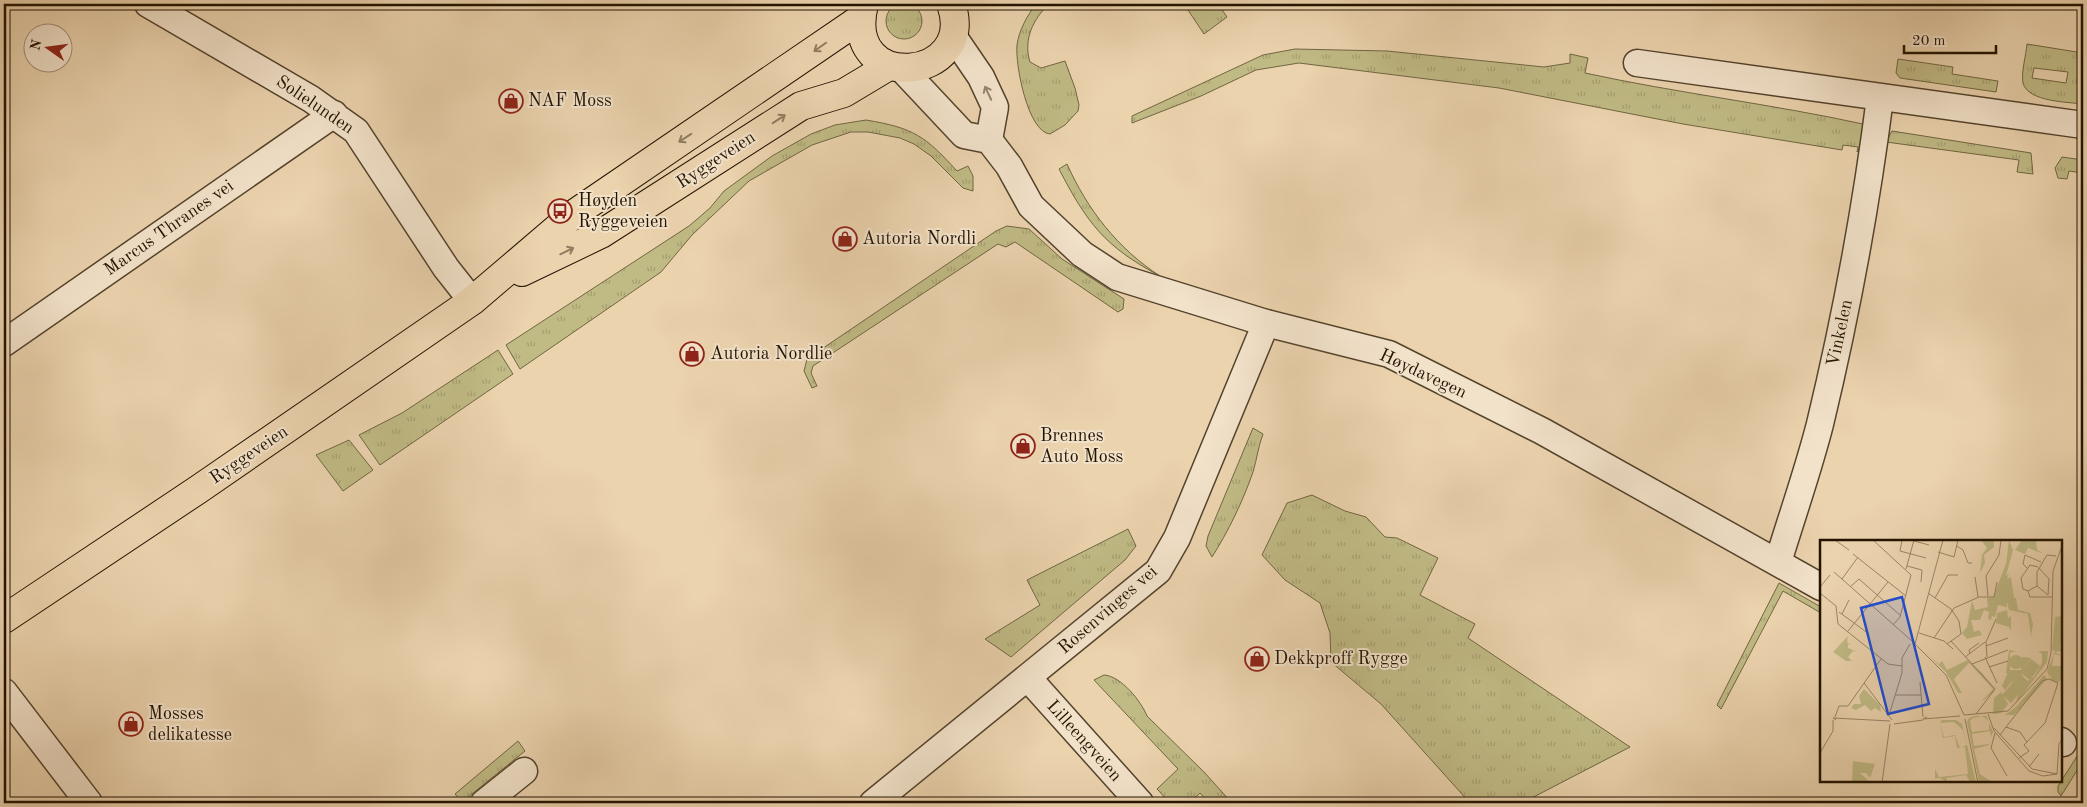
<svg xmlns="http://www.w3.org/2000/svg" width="2087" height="807" font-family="'Old Standard TT',serif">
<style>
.grass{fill:url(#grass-tufts);stroke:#716642;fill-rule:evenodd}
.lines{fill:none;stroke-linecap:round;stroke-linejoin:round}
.street-casing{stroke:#54432c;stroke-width:29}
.primary-casing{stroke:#221300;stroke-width:30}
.street{stroke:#f2e2ca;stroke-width:26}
.primary{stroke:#ebd3ae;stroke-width:28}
.oneway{stroke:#917d60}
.oneway2{stroke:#94856f}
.labels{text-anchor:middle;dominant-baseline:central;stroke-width:4;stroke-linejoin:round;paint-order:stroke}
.poi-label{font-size:18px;fill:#221300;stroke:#f2e2ca;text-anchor:start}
.street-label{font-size:18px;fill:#221300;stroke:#f2e2ca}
.inset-road{fill:none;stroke:#9b8668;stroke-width:1}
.view{fill:#1d4ed8;fill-opacity:0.15;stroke:#1d4ed8;stroke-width:2.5}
.inset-edge{fill:none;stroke:#221300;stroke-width:2.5}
</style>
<defs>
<pattern id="grass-tufts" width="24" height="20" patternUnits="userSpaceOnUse" patternTransform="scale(1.25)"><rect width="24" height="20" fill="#c0ba85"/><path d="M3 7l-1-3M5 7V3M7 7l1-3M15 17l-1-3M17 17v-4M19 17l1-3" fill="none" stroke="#a59f71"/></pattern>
</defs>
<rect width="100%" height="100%" fill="#ebd3ae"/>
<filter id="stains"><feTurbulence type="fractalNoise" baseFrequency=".004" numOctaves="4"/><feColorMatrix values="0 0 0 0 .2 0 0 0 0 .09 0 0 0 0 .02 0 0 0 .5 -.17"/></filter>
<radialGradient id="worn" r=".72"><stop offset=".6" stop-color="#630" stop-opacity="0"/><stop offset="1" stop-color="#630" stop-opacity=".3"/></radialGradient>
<g class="grass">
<circle cx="904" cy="21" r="18"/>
<path d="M1036,4H1049C1033,19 1023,40 1030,62L1041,68L1065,61L1075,88L1079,105L1078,111L1065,125L1050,134C1028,132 1015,65 1017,45C1019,30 1027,16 1036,4Z"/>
<path d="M1184,4H1218L1227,17L1204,34Z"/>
<path d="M2027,44L2083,53V104C2068,102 2028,102 2023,83C2021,72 2026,56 2027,44ZM2034,68L2068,72L2066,83L2032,78Z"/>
<path d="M1295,49L1387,51L1544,67L1570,63V54L1588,58L1585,73C1677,93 1771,104 1863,124L1861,146L1857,152L1858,147L1843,145L1842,150L1683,124L1499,88L1299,63L1256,70L1201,96L1132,123V116L1263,55Z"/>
<path d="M1898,59L1953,67L1952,74L1998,81L1996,92L1900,78L1896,73Z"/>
<path d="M866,120C914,128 925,136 957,171L968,166L973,176V191L963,188L931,156L914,144L900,138L868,132H851L812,145L749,181L692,235L661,272L520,369L506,345L689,226L710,208L724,191L772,156L811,134L835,125Z"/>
<path d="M1892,131L2031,153L2033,174L2017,172L2019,160L1886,142Z"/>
<path d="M2062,157L2083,160V173L2069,171L2067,179L2058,178L2055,168Z"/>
<path d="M1067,164C1087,209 1118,249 1160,276C1105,247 1087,223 1059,169Z"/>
<path d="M1007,226L1029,229L1062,259L1124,299L1123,309L1118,312L1015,242L1006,247L998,244L813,366L811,373L817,386L812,388L804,371L807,359L996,231Z"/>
<path d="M498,350L513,374L380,465L359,435L402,413Z"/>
<path d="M1253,428L1263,434C1258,447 1257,459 1253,472C1243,501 1228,532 1212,557L1206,546L1208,536Z"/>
<path d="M349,440L373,470L343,491L316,455Z"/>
<path d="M1312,495L1345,511L1366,517L1385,537L1397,538L1438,558L1420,595L1475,624L1468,638L1630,747L1522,803H1470L1381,704L1331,662L1330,633L1320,603L1285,580L1262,555L1287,503Z"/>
<path d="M1128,529L1136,546L1125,560L1011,657L985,639L1040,605L1027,580Z"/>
<path d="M1779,583L1821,607V613L1783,591L1721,709L1717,705Z"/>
<path d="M1104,675C1121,676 1141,701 1147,716L1204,772L1232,803H1209L1200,793L1189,803H1170L1157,789L1178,769L1094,680Z"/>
<path d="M518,741L525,751L462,802L455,794Z"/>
<path d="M2083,747V761L2061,796L2058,792V786Z"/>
</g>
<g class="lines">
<g class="street-casing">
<g id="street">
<path d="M148,4L311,99L356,131L446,268L472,301"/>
<path d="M953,36L981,77L995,107L989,140"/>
<path d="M1637,63L2083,125"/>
<path d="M902,69L964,135L989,140L1009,166L1031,206L1082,254L1117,277L1266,323L1389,354L1542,431L1821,587"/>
<path d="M4,343L334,114"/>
<path d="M1778,562C1792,516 1808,471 1820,424C1846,316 1866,208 1880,98"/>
<path d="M1028,678L1140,803"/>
<path d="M4,692L89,803"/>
<path d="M2061,741L2063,743"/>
<path d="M484,803L524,771"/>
<path d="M873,803L1158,571L1177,538L1266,323"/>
</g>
</g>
<g class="primary-casing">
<g id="primary">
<path d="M864,4C841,96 979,82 951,4"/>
<path d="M522,272L601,234L801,106L844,93L889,66"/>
<path d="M4,619L199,489L472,301L574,214L860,19"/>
</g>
</g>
<use href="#street" class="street"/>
<use href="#primary" class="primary"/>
</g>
<defs><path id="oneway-shaft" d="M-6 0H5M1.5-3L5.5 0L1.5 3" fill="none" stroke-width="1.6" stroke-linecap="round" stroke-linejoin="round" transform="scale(1.25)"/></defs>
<g class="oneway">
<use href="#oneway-shaft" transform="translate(820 47) rotate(145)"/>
<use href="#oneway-shaft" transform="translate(779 119) rotate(-33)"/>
<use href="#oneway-shaft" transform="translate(685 138) rotate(147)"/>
<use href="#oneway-shaft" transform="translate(567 251) rotate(-26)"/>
</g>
<use class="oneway2" href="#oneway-shaft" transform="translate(988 93) rotate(-115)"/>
<defs>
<g id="shop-ring" transform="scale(1.25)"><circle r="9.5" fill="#f2e2ca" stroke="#8f2418" stroke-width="1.5"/><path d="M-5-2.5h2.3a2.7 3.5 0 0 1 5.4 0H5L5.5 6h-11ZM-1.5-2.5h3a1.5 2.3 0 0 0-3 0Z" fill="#8f2418"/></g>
<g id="bus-ring" transform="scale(1.25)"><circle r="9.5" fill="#f2e2ca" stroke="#8f2418" stroke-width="1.5"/><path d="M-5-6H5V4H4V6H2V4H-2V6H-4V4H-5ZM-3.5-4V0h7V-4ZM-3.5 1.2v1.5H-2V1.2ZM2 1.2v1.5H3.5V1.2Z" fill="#8f2418"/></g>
</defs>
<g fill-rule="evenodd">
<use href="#shop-ring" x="511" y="101"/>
<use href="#bus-ring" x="560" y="211"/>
<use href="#shop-ring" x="845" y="239"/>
<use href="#shop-ring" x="692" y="354"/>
<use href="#shop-ring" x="1023" y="446"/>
<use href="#shop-ring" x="1257" y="659"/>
<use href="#shop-ring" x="131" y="724"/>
</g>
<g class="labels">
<g class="poi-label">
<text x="528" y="101">NAF Moss</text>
<text x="578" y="201">Høyden<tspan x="578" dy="21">Ryggeveien</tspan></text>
<text x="862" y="239">Autoria Nordli</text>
<text x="710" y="354">Autoria Nordlie</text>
<text x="1040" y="436">Brennes<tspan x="1040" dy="21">Auto Moss</tspan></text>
<text x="1274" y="659">Dekkproff Rygge</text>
<text x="148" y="714">Mosses<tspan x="148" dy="21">delikatesse</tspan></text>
</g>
<g class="street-label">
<text transform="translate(315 105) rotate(34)">Solielunden</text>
<text transform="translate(716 160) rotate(-33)">Ryggeveien</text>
<text transform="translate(169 228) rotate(-35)">Marcus Thranes vei</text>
<text transform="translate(1840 333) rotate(-78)">Vinkelen</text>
<text transform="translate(1423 374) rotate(25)">Høydavegen</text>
<text transform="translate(249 455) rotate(-34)">Ryggeveien</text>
<text transform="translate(1108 610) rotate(-41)">Rosenvinges vei</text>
<text transform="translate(1084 741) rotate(48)">Lilleengveien</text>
</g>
</g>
<g transform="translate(1820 540)">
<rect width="242" height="242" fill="#ebd3ae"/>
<path d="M161,0H174V7L164,15L165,23L160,33L162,15L167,8ZM192,58H196L198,70L210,73L213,84L211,97L208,74L189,70L187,61ZM235,77V95H243L240,107L242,111L235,112L242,116L234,114L230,138L227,131L235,111L232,110ZM28,96L27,102L32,106L28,104V108L38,112L33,111L28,117L32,121H26L13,112ZM189,110L196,111L190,113V130H201L202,117L211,118L201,133H186ZM218,111H228L227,122L196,163L199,147L195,142L191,144L194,139L204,146L206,142L200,135L208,141L214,137L222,123V114ZM108,115L119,124L122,121L127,130L148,120L163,134L174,148V152L161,162L173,149L149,123L134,139L142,153H138L128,135L133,146L126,132ZM44,149L60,165L61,172L55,168L51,171L45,165L36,170L31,168L34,164H41L39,156ZM155,176H166L169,181L162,176L153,178L150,181L152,192L169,190V183L173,192L171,197L170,191L152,194L154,206L169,204L170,200L169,205L154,209L160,234L172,242H159L147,182L149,178ZM122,180H136L142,184L156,242H150L146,235L127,238L126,242L120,238L110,239L115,238V229L119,237L148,234L145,207L137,208L135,196L123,198L120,184L124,197L135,195L140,208L147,205L143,190L134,182L120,183Z" fill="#c0ba85"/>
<path d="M189,0L193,10L186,36L189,33L187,39L191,37L194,58L188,63L187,61V67L178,65L175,77L172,76L171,80L168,79L169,72L164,70L160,80H151L154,92L159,90L162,95L147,99L142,93L147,87L152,61L155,70L168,67L167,58L173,57L186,24ZM202,0H216L217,10L224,14L208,8L205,14L195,10ZM187,70L188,78L191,76V91L189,87L176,83L177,73ZM231,126H242V139L237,143L231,140ZM188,132L201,133L206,142L204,146L194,139L185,150L182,146ZM224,135L227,139L194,175H185L196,167ZM181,152L188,164L181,173L175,174L165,172H173L174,158ZM33,221L55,224L50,238L46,233H40L50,242H32Z" fill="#c0ba85"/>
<path d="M242,76V95H235V77ZM189 122a7 7 0 1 1 14 0a7 7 0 1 1-14 0ZM211,119L220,126L210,140L201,133ZM194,141L203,149L191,163L182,155Z" fill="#c0ba85"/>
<path class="inset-road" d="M15,0L29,10M53,0L91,35L80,77L73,85M82,0L80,11L106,18M94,1L109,5M137,6L143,10L148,23H152M118,12L134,17L138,0M33,14L86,56M87,26L102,30L101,42M207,28L203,24L205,15L221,22M219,28L229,39L228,55M86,29L94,0M14,32L92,101M155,37L158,57M22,39L38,17M31,46L39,39L81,76M217,46L208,51L210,57H232M0,47L10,35M208,51L203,49L201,38L210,25L218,27M0,53L16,66L18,84L68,124L82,126M108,53L131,69L139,81L141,94L127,104M228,55L217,46V32L227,15L236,16M168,56L166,36L179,15L181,0M115,58L128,35H138M19,72L49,94M22,74L29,60M28,91L68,42M99,93L124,101L133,109M114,98L134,68L159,57H174L177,42M131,101L175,149L156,174M95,104L123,0M95,104L126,135L144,175M166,106L188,98M150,114L149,110L159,103M145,117L165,102M165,117L177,143M167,117L166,102L176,79M152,124L188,110M169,127L188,121M100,142L103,177M44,143L72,180M76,155H101M70,172L82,133V118L90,104M168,174L174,191L209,231L223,236L237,234M144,175L188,171L227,129L231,113L233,31L243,3M15,177L19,166H28L61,119M107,177L103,179L140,176M145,179L158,243M16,180L13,178L70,181M74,184L103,180M186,187L222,141L229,139L238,143L225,183L204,205L209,211L199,218M174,188L212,229L237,234M175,193L171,208L187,236M180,195L186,187L200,192L207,202M0,213L13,191V180M209,227L219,214M237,234L239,204L243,198M62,243L70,184"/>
<path class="view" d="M82,57L109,164L68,174L41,68Z"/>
<rect width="242" height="242" class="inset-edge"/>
</g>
<rect width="2087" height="807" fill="none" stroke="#ebd3ae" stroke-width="20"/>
<rect x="5" y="5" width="2077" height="797" fill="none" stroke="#221300" stroke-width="2.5"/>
<rect x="10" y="10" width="2067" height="787" fill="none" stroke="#221300"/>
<g transform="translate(48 48) rotate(284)"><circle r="24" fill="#f2e2ca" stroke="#9f8f79"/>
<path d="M0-4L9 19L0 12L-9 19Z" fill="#8f2418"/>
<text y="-8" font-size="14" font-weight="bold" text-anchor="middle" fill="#221300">N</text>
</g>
<path d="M1904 45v8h92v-8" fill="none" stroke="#221300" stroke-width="2.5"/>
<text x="1912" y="45" font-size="15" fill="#221300" stroke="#f2e2ca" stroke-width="4" paint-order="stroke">20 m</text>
<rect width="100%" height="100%" filter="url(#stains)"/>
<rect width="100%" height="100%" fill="url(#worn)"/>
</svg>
